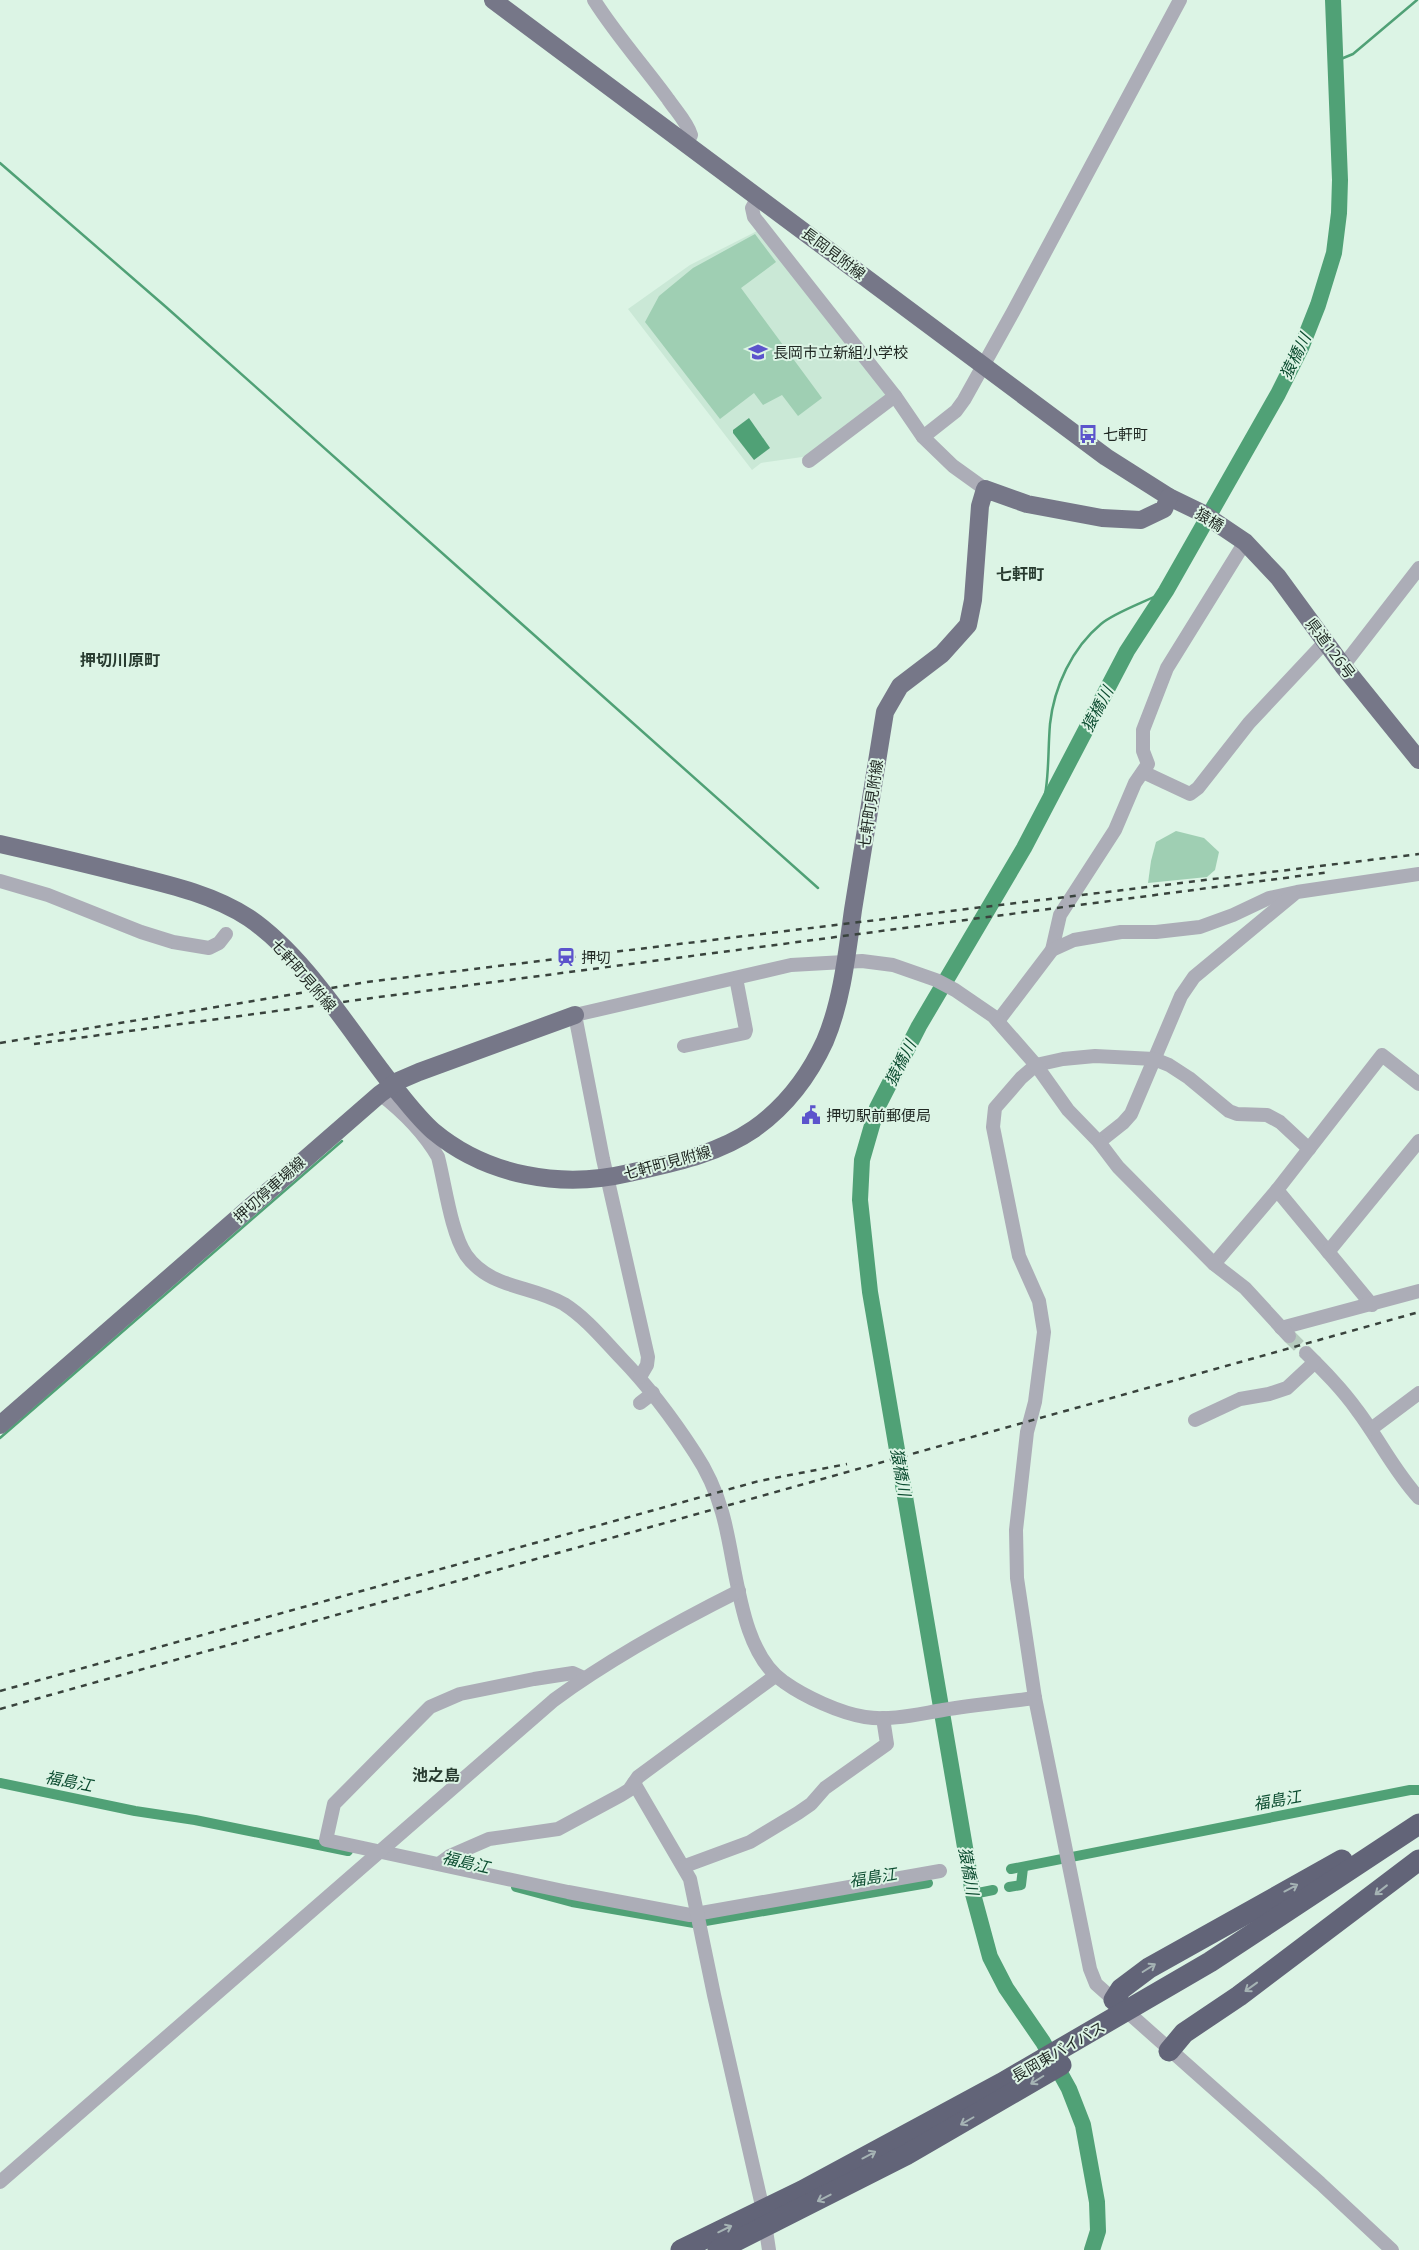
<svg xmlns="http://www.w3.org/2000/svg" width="1419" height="2250" font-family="'Open Sans','Noto Sans JP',sans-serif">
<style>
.built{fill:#cae8d6}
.green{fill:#9fcfb3}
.water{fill:#50a176}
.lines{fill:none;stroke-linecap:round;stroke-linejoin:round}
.stream{stroke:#50a176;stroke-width:2.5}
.canal{stroke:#50a176;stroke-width:10}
.river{stroke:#50a176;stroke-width:16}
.minor-tunnel{stroke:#b6cbbe;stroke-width:14;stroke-dasharray:14 7;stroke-linecap:butt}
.minor{stroke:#acadb7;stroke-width:14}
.major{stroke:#767788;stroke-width:18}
.highway{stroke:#626478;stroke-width:21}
.rail{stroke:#39433d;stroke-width:2.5;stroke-dasharray:6 6;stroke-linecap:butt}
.oneway{stroke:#a5b3b4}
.labels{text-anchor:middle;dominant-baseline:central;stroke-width:4;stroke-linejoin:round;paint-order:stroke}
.street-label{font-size:15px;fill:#1f2722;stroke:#dcf4e5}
.poi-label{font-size:15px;fill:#1f2722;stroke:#dcf4e5;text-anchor:start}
.water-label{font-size:16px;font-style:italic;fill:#0d4d31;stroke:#dcf4e5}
.neighbourhood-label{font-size:16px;font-weight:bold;fill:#283b30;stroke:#dcf4e5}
</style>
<rect width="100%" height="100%" fill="#dcf4e5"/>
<path class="built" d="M757,231L889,395L809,456L761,463L752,470L628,309L690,265Z"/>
<g class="green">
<path d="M755,234L776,262L741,288L822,398L798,416L782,395L763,405L754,393L720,419L645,322L659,296L693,268Z"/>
<path d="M1176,831L1204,838L1219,852L1215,870L1207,877L1148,883L1151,861L1156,842Z"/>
</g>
<path class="water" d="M749,418L770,448L754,460L733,433V430Z"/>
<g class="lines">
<g class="stream">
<path d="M1336,61L1353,54L1417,0"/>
<path d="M0,163L166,307L818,888"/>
<path d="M1035,826C1051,793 1047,759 1050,724C1054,687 1072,648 1101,624C1115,612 1148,601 1166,591"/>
<path d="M0,1438L342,1141"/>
</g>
<g class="canal">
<path d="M0,1783L135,1811L195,1820L348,1851"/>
<path d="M1011,1869L1410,1790H1419"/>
<path d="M516,1887L572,1902L694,1923L928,1883"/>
<path d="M1009,1887L1021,1885L1023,1868"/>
<path d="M973,1894L993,1890"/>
</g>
<path class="river" d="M1092,2250L1098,2231L1097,2202L1083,2125L1069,2089L1043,2042L1006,1988L990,1957L973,1894L870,1292L860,1200L862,1160L877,1108L919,1026L1024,848L1127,651L1166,591L1278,394L1301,348L1318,305L1334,253L1339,213L1340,180L1333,0"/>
<path class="minor-tunnel" d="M1289,1336L1306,1353"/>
<g class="minor">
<path d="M594,0C616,35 644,66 668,99C676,111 687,122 691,135L687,143"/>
<path d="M758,197L752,208L754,217L895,396L923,437L953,466L985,489"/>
<path d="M923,437L956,411L964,400L1013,312L1180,0"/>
<path d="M809,461L895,396"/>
<path d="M1343,666L1419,568"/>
<path d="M1143,772L1190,794L1198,788L1249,723L1325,642"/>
<path d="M0,881L48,895L141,932L173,942L209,948L219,943L226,934"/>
<path d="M1052,950L1060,915L1115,830L1135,783L1148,764L1143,751V730L1167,668L1245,542"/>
<path d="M998,1021L1052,950L1074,940L1121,932H1156L1200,927L1233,915L1269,898L1297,892L1419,874"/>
<path d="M684,1046L745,1033L746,1030L736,978"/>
<path d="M380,1094C402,1111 424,1133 438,1157C445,1184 451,1233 466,1255C490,1289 531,1285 564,1304C586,1318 603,1339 621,1358C649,1387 673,1419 695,1453C707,1471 716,1491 722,1512C737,1562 738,1651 784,1682C805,1697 840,1713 865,1717C890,1721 918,1714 943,1710C974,1705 1005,1702 1035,1698"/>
<path d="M1099,1142L1123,1123L1131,1114L1181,996L1194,977L1294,894"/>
<path d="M1309,1149L1280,1122L1267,1115L1237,1114L1229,1111L1189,1078L1169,1065L1154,1059L1095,1056L1063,1059L1036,1065L1021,1078L995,1108L993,1127L1019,1256L1039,1301L1044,1332L1035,1402L1027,1432L1016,1530L1017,1578L1035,1698L1090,1969L1096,1984L1320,2183L1392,2250"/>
<path d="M1277,1190L1372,1305"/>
<path d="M1328,1252L1419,1141"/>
<path d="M1214,1264L1277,1190L1382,1055L1419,1084"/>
<path d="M1281,1328L1419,1291"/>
<path d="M1306,1353C1324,1371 1342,1389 1357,1410C1379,1439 1394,1471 1419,1498"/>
<path d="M640,1377L647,1365L648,1357L603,1159L575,1015L791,965L862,961L893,965L936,980L955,990L993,1016L1036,1065L1068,1110L1099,1142L1118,1167L1214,1264L1245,1288L1289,1336"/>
<path d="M640,1403L653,1393"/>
<path d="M1195,1420L1240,1399L1269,1394L1287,1388L1315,1362"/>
<path d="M1371,1429L1419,1393"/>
<path d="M584,1678L573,1673L534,1679L460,1694L430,1707L334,1804L326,1840L568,1892L690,1915L940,1871"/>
<path d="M634,1783L690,1879L714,1995L763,2210L769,2250"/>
<path d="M439,1864L450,1856L489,1839L558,1829L621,1795L629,1790L638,1777L775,1676"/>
<path d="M685,1866L750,1842L798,1813L811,1804L825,1788L887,1744L883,1718"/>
<path d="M0,2182L554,1700C611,1658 675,1623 739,1591"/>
</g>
<g class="major">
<path d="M493,0L1106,457L1169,497L1202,513L1245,542L1278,577L1343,666L1419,760"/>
<path d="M0,844C44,854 87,864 130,875C171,885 214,895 249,918C306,957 350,1032 393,1086C406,1101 418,1118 433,1131C487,1176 561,1189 629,1173C672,1163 716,1155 754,1129C785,1107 809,1076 825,1041C842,1001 847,953 853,910C864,844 874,778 885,712L900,686L942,654L968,625L973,600L980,506L985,489L1027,504L1102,518L1141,520L1164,509L1169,497"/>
<path d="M0,1425L380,1094L398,1081L419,1072L575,1015"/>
</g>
<g class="highway">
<path d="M1114,2000L1121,1989L1149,1968L1342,1860"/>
<path d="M1169,2051L1184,2033L1239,1996L1419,1860"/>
<path d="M681,2250L802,2191L1002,2083L1210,1962L1419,1824"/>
<path d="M718,2250L906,2155L1061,2065"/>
</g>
<g class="rail">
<path d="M0,1043L367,982L1419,854"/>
<path d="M34,1044L372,998L1330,872"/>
<path d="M0,1691L759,1481L847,1464"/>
<path d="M0,1709L1419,1312"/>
</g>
</g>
<defs><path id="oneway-shaft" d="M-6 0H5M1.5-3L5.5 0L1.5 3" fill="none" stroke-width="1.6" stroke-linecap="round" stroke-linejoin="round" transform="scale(1.25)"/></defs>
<g class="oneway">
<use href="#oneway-shaft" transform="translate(1291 1888) rotate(-28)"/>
<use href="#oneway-shaft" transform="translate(1381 1890) rotate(142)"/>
<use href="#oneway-shaft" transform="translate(1149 1968) rotate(-32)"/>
<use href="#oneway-shaft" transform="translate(1251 1987) rotate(144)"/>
<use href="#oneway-shaft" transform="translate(1037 2080) rotate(148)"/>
<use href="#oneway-shaft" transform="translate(967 2121) rotate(150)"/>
<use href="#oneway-shaft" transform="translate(869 2155) rotate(-28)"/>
<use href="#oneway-shaft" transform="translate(824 2198) rotate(153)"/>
<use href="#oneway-shaft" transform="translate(725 2229) rotate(-26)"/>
</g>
<defs>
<g id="school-bare" transform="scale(1.5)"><path d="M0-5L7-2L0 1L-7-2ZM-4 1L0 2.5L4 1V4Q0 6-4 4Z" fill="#5c54cc" stroke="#dcf4e5" stroke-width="2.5" paint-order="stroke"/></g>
<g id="bus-bare" transform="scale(1.5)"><path d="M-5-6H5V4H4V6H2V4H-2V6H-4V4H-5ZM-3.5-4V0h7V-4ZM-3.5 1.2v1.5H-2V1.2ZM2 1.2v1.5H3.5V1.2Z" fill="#5c54cc" stroke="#dcf4e5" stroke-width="2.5" paint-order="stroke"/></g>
<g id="station-bare" transform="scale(1.5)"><path d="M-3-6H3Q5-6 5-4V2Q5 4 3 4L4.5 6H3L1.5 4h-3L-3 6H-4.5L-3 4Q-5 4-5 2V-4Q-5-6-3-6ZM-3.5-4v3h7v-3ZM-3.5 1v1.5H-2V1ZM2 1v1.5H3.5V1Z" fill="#5c54cc" stroke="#dcf4e5" stroke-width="2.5" paint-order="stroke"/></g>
<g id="civic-bare" transform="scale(1.5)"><path d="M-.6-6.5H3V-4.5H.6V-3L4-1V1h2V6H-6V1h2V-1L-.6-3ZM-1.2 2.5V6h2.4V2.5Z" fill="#5c54cc" stroke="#dcf4e5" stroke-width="2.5" paint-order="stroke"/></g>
</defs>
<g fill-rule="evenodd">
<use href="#school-bare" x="758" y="352"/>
<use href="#bus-bare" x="1088" y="434"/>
<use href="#station-bare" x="566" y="957"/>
<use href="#civic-bare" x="811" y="1115"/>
</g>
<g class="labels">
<g class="street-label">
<text transform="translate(834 253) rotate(37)">長岡見附線</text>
<text transform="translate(1210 519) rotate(32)">猿橋</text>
<text transform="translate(1331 648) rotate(53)">県道126号</text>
<text transform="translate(870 804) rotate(-81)">七軒町見附線</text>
<text transform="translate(304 975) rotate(49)">七軒町見附線</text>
<text transform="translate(667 1162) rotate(-15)">七軒町見附線</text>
<text transform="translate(269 1189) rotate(-42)">押切停車場線</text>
<text transform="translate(1058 2051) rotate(-30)">長岡東バイパス</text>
</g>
<g class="poi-label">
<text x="773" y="352">長岡市立新組小学校</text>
<text x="1103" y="434">七軒町</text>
<text x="581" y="957">押切</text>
<text x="826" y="1115">押切駅前郵便局</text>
</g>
<g class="water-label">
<text transform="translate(1295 356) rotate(-64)">猿橋川</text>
<text transform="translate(1097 709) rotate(-62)">猿橋川</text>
<text transform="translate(900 1063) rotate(-63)">猿橋川</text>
<text transform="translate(901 1472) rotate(80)">猿橋川</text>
<text transform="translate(69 1781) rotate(11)">福島江</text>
<text transform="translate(1277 1800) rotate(-10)">福島江</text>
<text transform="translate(466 1862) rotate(13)">福島江</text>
<text transform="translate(969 1871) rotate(80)">猿橋川</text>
<text transform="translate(873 1877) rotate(-9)">福島江</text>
</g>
<g class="neighbourhood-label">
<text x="1020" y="574">七軒町</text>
<text x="120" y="660">押切川原町</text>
<text x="436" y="1775">池之島</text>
</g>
</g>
</svg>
